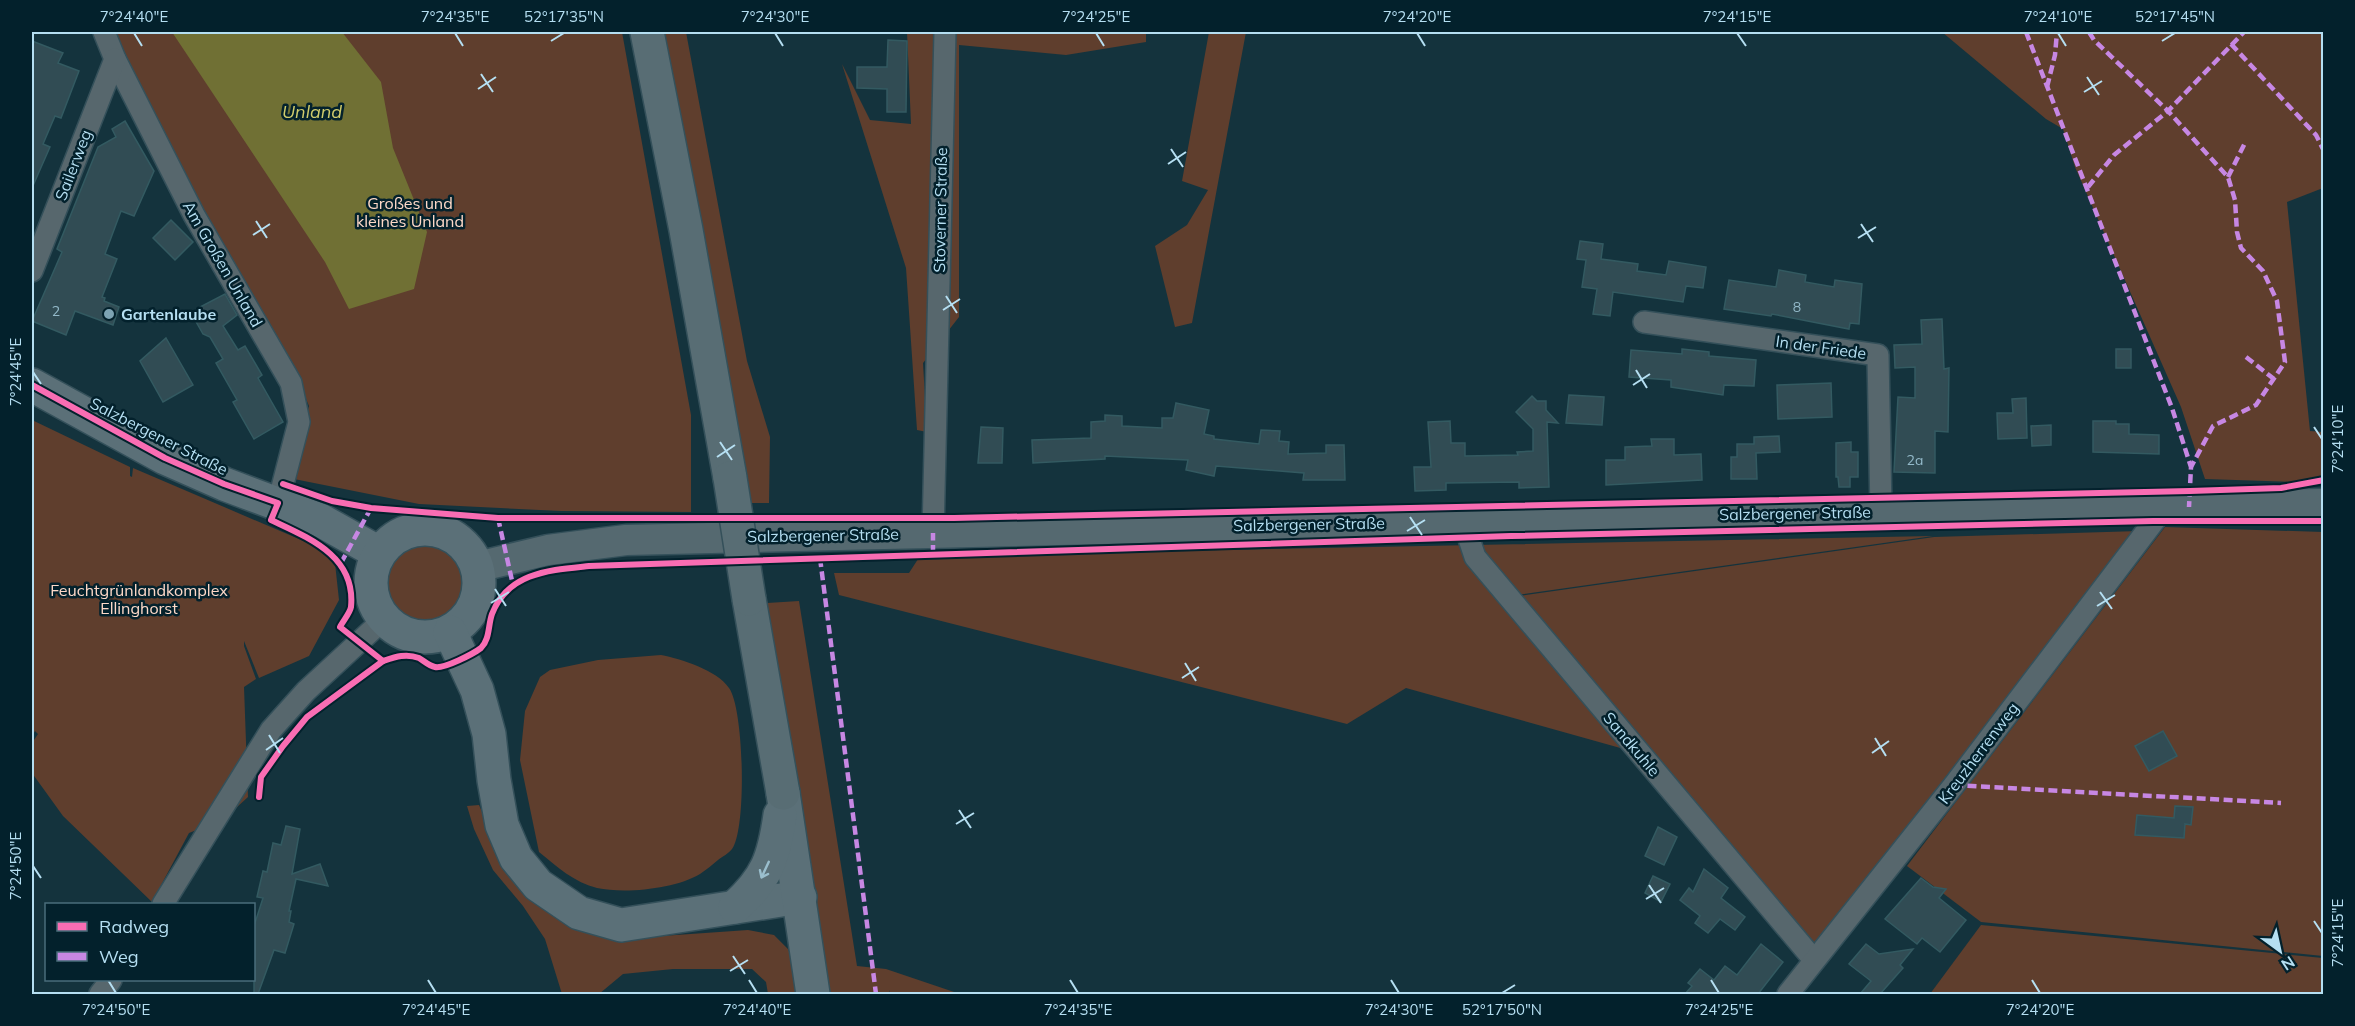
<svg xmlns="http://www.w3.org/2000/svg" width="2355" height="1026" font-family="Mulish,sans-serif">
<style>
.green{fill:#5f3e2d}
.water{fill:#707034}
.building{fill:#314c54;stroke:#335a61;stroke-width:1.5}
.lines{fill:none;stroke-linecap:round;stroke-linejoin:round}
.street-casing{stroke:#34505a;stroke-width:24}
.secondary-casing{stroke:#34505a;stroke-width:33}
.primary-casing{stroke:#34505a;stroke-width:36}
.highway-casing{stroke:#34505a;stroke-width:36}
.street{stroke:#57676d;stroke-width:21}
.secondary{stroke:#556970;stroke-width:30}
.primary{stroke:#5b7078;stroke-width:33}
.highway{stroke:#586d74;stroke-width:33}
.highway-bridge-casing{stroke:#34505a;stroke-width:36;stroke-linecap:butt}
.highway-bridge{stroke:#586d74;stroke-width:33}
.quiet{stroke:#c787e3;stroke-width:4.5;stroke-dasharray:9 4.5;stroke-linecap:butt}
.cycleway-casing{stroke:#03212c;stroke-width:10}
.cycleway{stroke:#f96db3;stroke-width:6}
.oneway{stroke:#9abecd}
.ticks{fill:none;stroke:#b5dff2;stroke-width:2}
.poi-dot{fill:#7da3b3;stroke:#03212c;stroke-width:2}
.labels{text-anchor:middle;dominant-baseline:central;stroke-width:5;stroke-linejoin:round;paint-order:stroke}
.number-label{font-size:14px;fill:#94baca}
.street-label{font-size:16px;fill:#b5dff2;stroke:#03212c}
.park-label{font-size:16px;fill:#fed9c8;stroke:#03212c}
.poi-label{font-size:16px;font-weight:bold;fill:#b5dff2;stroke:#03212c;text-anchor:start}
.water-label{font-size:18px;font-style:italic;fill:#d0cc6c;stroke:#03212c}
.neatline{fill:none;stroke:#b5dff2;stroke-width:2}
.ticks-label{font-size:15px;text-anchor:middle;fill:#b5dff2}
</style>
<rect width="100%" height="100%" fill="#14333d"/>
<g class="green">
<path d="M116,32H622L691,415V512L561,511L419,504L294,479L293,470L309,406L291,363L155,125L132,76Z"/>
<path d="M656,32H686L747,361L770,437L769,503H747Z"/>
<path d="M907,32H1146V42L1066,55L959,45V317L923,363L927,432L917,430L906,268L842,64L870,120L911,124Z"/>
<path d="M1209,32H1246L1192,323L1175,327L1155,246L1187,225L1208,190L1182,181Z"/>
<path d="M1942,32H2323V188L2287,202L2310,431L2323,432V483L2205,479L2181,407L2075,167L2063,129L2046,119Z"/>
<path d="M32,420L130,467V476L132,477L133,468L334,554L339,600L309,656L259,678L244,641V646L256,679L244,687L248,797L224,819L189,833L152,902L63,816L32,773V743L38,734L35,731L32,736Z"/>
<path d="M2165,527L2323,532V956L1981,922L1907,866Z"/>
<path d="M2139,531L1817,948L1519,596L1934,537Z"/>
<path d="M1933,536L1503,597L1631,751L1406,688L1347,724L839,595L834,573H909L920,556Z"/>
<circle cx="424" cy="583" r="43"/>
<path d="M799,601L857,966L886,969L960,994H890L889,990V994H829L767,603Z"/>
<path d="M661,655C681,659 717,670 729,688C744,708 747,829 732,849C729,853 722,857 718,860C712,865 706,870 700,874C675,889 625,894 597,888C575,883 556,866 539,852L520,760L525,711L540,677L550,670L598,660Z"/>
<path d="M479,805L504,863L633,938L748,930L774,935L788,949L798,972L802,994H768L766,982L752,969H673L623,974L599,994H562L545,939L523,906L493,870L474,829L467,806Z"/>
<path d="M1981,925L2323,958V994H1930Z"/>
</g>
<path class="water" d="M172,32H342L381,82L393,148L427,232L414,289L349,309L325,262Z"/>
<g class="building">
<path d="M888,40L907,41L906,112H887V89L857,88V67H887Z"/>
<path d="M32,41L63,53L58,63L79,71L61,118L55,116L43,144L50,147L32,188Z"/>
<path d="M125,121L154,171L134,216L121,211L105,254L117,259L102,297L105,298L104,301L119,307L113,325L75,311L66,335L32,321L62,252L57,249L98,147L116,137L112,129Z"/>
<path d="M171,220L193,242L175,260L153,238Z"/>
<path d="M1580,241L1603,244L1601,259L1638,264L1637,271L1666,275L1669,261L1706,267L1703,288L1686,286L1683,302L1613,292L1610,316L1593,314L1597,289L1582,287L1586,260L1577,259Z"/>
<path d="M1779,270L1806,275L1805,282L1834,287L1835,280L1862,284L1859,324L1850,323L1849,329L1772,314L1771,316L1724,309L1729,280L1776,287Z"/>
<path d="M225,294L237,315L223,326L238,350L245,346L262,375L258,378L283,422L254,439L233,402L237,400L216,363L223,359L210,337L203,334L195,320L200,307Z"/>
<path d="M1942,319L1944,369L1949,368L1948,432L1935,431V473L1894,472L1898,397L1915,398V367L1895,368L1894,345L1922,344L1921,320Z"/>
<path d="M166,338L193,385L163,402L140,361Z"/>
<path d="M1682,349L1709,352V356L1756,360L1754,386L1724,385L1723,395L1671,387V380L1629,377L1631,350L1682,354Z"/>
<rect x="2116" y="349" width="15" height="19"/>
<path d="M1831,383L1832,417L1778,419L1777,385Z"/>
<path d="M1569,395L1604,397L1602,425L1566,423Z"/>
<path d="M1532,396L1537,401H1546V410L1558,423L1547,422L1549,487L1519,488V482L1446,483V490L1415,491L1414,467H1431L1428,422L1450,421L1451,443H1465V456L1518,455L1517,452L1533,451V429L1516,412Z"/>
<path d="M2026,398L2027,438L1998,439L1997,413H2013L2012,399Z"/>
<path d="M1176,403L1209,410L1204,434L1214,436V439L1259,444L1261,430L1280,431L1279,441L1289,442L1288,454L1326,453V445H1344L1345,480H1303L1304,473L1216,466L1214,476L1186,470L1188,460L1105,456V459L1033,463L1032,440L1091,438V422L1105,421V415L1122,416V426L1162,428V418H1173Z"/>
<path d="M2093,421H2116V424H2129V434L2159,435V454L2093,452Z"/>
<path d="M2051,425V445L2032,446L2031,426Z"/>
<path d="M981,427L1003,428L1002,463H978Z"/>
<path d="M1779,436L1780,452L1756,453L1757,479H1731V457H1737V444H1754V437Z"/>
<path d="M1651,439H1674V455L1701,454L1702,480L1606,485V460H1625V447L1652,446Z"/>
<path d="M1851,442V452H1858V477H1850V487H1839L1838,477H1836V443Z"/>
<path d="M2163,731L2177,756L2149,771L2135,746Z"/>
<path d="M2175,806L2193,807L2191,825L2185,824L2184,838L2135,835L2137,815L2174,818Z"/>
<path d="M286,826L300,829L292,874L320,864L328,886L296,879L289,911H291L289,922L294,924L285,953L274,950L258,994H254V926L263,898L257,897L263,871L267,872L273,843L281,845Z"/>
<path d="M1658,827L1677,837L1664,865L1645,856Z"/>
<path d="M1704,869L1728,888L1721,898L1745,917L1735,930L1720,919L1708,933L1695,923L1700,916L1680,900L1689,888L1693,892Z"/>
<path d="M1653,876L1670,884L1661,902L1645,893Z"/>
<path d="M1921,878L1933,887L1946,889L1939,898L1966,920L1940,952L1922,938L1917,944L1885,919Z"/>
<path d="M1761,944L1783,962L1758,994H1685L1692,986L1688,983L1700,969L1714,980L1725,966L1737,975Z"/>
<path d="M1866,944L1879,954L1913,949L1900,965L1903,968L1880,994H1860L1871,981L1849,964Z"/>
</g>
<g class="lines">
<g class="street-casing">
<g id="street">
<path d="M104,32L115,59L194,215L291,383L299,422L278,503"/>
<path d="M32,271L115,59"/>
<path d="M1644,322L1878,355L1881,511"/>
<path d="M1463,521L1475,557L1814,960"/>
<path d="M933,533L945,32"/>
<path d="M163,904L271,730L306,691L384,619"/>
<path d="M100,994L111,980"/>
<path d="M1788,994L1954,785L2164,508"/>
</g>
</g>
<g class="secondary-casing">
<path id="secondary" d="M477,567L548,550L626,540L1881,511L2324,504"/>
</g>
<g class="primary-casing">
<g id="primary">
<path d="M32,385L165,458L224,484L320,520L379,553"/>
<circle cx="425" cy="583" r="54"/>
<path d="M450,632L477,690L489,734L494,780L502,825L516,858L538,885L579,913L621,925L800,897"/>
<path d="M783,793L813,994"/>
<path d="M735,907C767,878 774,858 780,815"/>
</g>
</g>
<g class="highway-casing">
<g id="highway">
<path d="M647,32L686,230L730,478"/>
<path d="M749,599L783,793"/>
</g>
</g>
<use href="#street" class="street"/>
<use href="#secondary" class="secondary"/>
<use href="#primary" class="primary"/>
<use href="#highway" class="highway"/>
<g class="highway-bridge-casing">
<path id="highway-bridge" d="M730,478L749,599"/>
</g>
<use href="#highway-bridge" class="highway-bridge"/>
<g class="quiet">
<path d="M2026,32L2172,408L2191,467L2189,507"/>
<path d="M2089,32L2094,40L2168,111L2228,177L2235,200L2237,232L2241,248L2263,271L2277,301L2285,362L2256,405L2213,426L2191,467"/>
<path d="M2231,44L2316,135L2324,151"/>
<path d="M2047,87L2055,55L2057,32"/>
<path d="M2228,177L2246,141"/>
<path d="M2088,187L2114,155L2168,111L2244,32"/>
<path d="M2246,357L2274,379"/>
<path d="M498,518L513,585"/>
<path d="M933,554V533"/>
<path d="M820,558L876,994"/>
<path d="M341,563L371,508"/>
<path d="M1954,785L2281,803"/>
</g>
<g class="cycleway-casing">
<g id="cycleway">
<path d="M32,385L165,458L224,484L278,503L271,520C309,538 356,556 351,607C350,613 343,621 340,627L383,661C395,657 406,653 419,658C424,661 429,666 435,667C444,669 473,654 481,648C490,639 488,625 492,614C508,572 551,570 589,566L1511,536L2153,521H2324"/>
<path d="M283,484L332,501L371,508L498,518H954L2190,491L2281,488L2324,480"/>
<path d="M259,797L261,777L283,746L307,717L383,661"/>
</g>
</g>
<use href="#cycleway" class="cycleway"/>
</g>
<defs><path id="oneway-shaft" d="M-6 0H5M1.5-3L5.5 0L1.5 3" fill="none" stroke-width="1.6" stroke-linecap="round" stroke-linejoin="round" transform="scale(1.5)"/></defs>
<use class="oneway" href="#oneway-shaft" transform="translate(765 870) rotate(115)"/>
<path class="ticks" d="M134,33L142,46M455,33L463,46M775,33L783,46M1096,33L1104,46M1417,33L1425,46M1737,33L1746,46M2058,33L2066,46M551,41L564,33M2162,41L2175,33M481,74L493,92M2087,77L2099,95M478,89L496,77M2084,92L2102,81M1171,149L1183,167M1168,164L1186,152M256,221L267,238M1861,224L1873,242M253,235L270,224M1858,238L1876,227M946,296L957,313M943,310L960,299M1636,370L1647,388M33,372L41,384M1633,385L1650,374M2314,427L2322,439M720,442L732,460M717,457L735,445M1410,517L1422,535M1407,531L1425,520M495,589L506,606M2100,592L2112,609M491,603L509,592M2097,606L2115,595M1185,663L1196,681M1182,678L1199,667M269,735L280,753M1875,738L1886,756M266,750L283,738M1872,753L1889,741M959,810L971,828M956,824L974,813M33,866L41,878M1649,885L1661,903M1646,899L1664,888M2314,921L2322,933M733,956L745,974M730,971L748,960M108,980L116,993M428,980L436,993M749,980L757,993M1070,980L1078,993M1391,980L1399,993M1711,980L1719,993M2032,980L2040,993M1502,993L1515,985"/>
<circle class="poi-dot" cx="109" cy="314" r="6"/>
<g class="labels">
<g class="number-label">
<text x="1797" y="307">8</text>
<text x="56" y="311">2</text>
<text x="1915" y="460">2a</text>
</g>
<g class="street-label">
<text transform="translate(73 165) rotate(-69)">Sailerweg</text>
<text transform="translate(940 210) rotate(-89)">Stoverner Straße</text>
<text transform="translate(223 264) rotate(60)">Am Großen Unland</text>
<text transform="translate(1821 347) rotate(8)">In der Friede</text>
<text transform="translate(159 436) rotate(27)">Salzbergener Straße</text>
<text transform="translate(1795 513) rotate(-1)">Salzbergener Straße</text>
<text transform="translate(1309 524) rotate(-1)">Salzbergener Straße</text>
<text transform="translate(823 535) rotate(-1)">Salzbergener Straße</text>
<text transform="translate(1632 744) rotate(50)">Sandkuhle</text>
<text transform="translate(1978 753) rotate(-53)">Kreuzherrenweg</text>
</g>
<g class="park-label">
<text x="410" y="203">Großes und<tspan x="410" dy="18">kleines Unland</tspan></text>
<text x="139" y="590">Feuchtgrünlandkomplex<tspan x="139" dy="18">Ellinghorst</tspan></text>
</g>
<g class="poi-label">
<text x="121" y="314">Gartenlaube</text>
</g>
<g class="water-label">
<text x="312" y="111">Unland</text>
</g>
</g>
<rect width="2355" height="1026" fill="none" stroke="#03212c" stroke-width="66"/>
<rect x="45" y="903" width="210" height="78" fill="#03212c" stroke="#4a6d7b" stroke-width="1.5"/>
<rect x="57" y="922" width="30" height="9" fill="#f96db3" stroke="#4a6d7b" stroke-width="1.5"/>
<text x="99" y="933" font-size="18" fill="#b5dff2">Radweg</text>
<rect x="57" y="952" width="30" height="9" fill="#c787e3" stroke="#4a6d7b" stroke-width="1.5"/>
<text x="99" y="963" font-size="18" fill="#b5dff2">Weg</text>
<g transform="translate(2280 951) rotate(147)" stroke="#03212c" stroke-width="4.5" paint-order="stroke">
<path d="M0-4.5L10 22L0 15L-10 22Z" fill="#b5dff2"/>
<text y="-9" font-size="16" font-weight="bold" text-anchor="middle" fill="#b5dff2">N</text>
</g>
<rect x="33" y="33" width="2289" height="960" class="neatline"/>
<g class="ticks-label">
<text x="134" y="22">7°24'40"E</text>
<text x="455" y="22">7°24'35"E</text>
<text x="564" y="22">52°17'35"N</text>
<text x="775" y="22">7°24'30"E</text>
<text x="1096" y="22">7°24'25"E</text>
<text x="1417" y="22">7°24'20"E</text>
<text x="1737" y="22">7°24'15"E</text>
<text x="2058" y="22">7°24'10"E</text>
<text x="2175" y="22">52°17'45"N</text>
<text transform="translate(16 372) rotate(-90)" y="5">7°24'45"E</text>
<text transform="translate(2338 439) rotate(-90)" y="5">7°24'10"E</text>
<text transform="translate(16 866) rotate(-90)" y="5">7°24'50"E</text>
<text transform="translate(2338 933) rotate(-90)" y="5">7°24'15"E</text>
<text x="116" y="1015">7°24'50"E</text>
<text x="436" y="1015">7°24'45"E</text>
<text x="757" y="1015">7°24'40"E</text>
<text x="1078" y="1015">7°24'35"E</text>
<text x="1399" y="1015">7°24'30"E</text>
<text x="1502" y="1015">52°17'50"N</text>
<text x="1719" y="1015">7°24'25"E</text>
<text x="2040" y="1015">7°24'20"E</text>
</g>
</svg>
